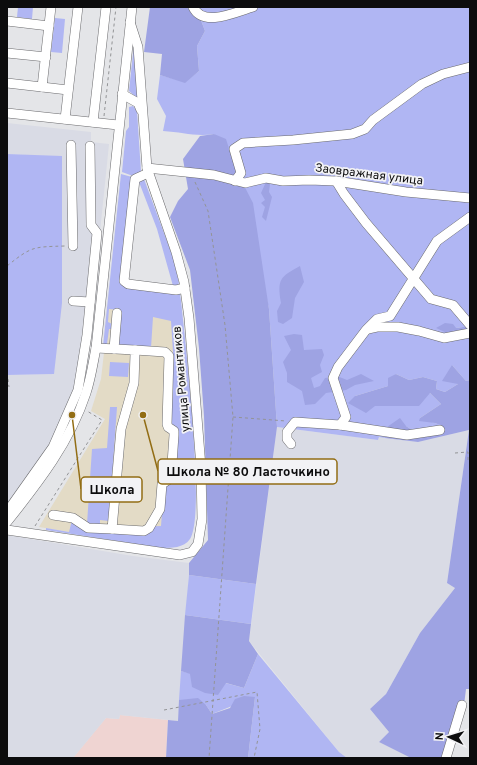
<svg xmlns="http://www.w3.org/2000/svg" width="477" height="765" font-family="Overpass,sans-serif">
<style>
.commercial{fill:#efd4d2}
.built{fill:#d9dbe5}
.education{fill:#e3dbc6}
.green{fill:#b0b6f3}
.forest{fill:#9ea3e3}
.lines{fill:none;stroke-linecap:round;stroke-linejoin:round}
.minor-casing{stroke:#6b6b6e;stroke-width:10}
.path{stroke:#939496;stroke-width:1;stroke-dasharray:3 3;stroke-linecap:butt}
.minor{stroke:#fff;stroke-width:9}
.labels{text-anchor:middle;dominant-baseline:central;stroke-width:3.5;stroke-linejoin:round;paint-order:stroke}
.street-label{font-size:12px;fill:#0c0c0d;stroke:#f2f2f5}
.leader{fill:none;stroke:#926d14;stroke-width:1.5}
.callout-dot{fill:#926d14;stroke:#f2f2f5;stroke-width:1.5}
.callout{fill:#f2f2f5;stroke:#926d14;stroke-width:1.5}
.callout-label{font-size:13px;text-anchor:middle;font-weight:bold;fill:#0c0c0d}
</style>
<rect width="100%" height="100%" fill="#e4e5e8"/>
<path class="commercial" d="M120,715L168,720L166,758H73L106,718L119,719Z"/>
<g class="built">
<path d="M7,123L91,132V142L109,144L85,379L82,391L76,407H73L7,515V375L54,374L61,157L7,154Z"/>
<path d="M277,427L378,440L379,437L418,442L469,430L447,583L455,588L420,633L386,694L370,709L389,732L379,742L411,758H347L339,752L249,641Z"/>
<path d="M7,535L133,556L189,563V575L178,721L120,715L119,719L106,718L73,758H7Z"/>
</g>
<path class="education" d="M111,291L179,297L191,531L69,532L39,527L105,419L91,411L101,379Z"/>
<g class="green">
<path d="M18,7H33L32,19L17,17Z"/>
<path d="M196,7H470V326L456,328H437L470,332V380L466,381L452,365L458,384L445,392L436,389L437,381L423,377L409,380L396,374L388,386L355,396L375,406L395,405L430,393L441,404L420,418L441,425L415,432L406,426L387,427L385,438L379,437L378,440L277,427L269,309L243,186L235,168L230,152L214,134C196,137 182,132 163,131L166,116L157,99L160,75L185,82L199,71L197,46L205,31Z"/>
<path d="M55,18L65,19L62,53L51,52Z"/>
<path d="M134,44L138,99L129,91Z"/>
<path d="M133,106L137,111L141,172L133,176L122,172L126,131L129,127V107Z"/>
<path d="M7,154L62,156V303L54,374L7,375Z"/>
<path d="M121,174L132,177L121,280L180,294L181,301C185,339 206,515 190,539C184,548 171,548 162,548L46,530V528L69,532L72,520L84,529L161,526L164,486L168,483H173L176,428L170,426L173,352L171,321L153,317L151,348L118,347L120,310L109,309L108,322L112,324L114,329H109L107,344L103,346Z"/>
<path d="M144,179L174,260L179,283L177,286H173L157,229L139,182Z"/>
<path d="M110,362L129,363L128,377L109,376Z"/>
<path d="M110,407H117L109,521L100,520V524H87L92,449L107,448Z"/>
<path d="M189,575L256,584L251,624L185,615Z"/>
<path d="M258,654L339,752L347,758H248L255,697L212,714L206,705L179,700L181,671L244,688Z"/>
</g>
<g class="forest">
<path d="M150,7H196L205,31L197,46L199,71L185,83L160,75L162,54L144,52Z"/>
<path d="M214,134L226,139L235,168L253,203L269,309L277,427L256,584L189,575V563L208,540L204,416L199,348L190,270L170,217L178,201L188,189L183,159L200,136Z"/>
<path d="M266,182L270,184L269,192L272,197L266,221L262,217L265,207L261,203L265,200L261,193Z"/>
<path d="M300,266L304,282L295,298L292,318L283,324L278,322L277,311L281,303C277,279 280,277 300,266Z"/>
<path d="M445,323L453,324L456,328L470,326V332L449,334L436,328Z"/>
<path d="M294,334L302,335L304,350L322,349L324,355L320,365L322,372L311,378L314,388L320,386L325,378L337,376L347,380L361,374L374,381L355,385L346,390L326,393L315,404L305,405L302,391L287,382V373L283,362L291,350L284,336Z"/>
<path d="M452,365L466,381L470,380V689H466L464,705L449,758H411L379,742L389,732L370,709L386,694L420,633L455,588L447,583L469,430L418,442L385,438L387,427L400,418L406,426L415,432L440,425L435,423L419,421L420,418L441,404L430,393L419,406H375L366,413L348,403L355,396L388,386V378L396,374L409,380L423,377L437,381L436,389L445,392L458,384L442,381Z"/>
<path d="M185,615L251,624L249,641L258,654L244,688L226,683L218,695L205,693L192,687L190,674L181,671Z"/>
<path d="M244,696L255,697L248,758H166L168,720L178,721L179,700L198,698L206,705L212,714L230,708L235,699Z"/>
</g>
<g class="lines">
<g class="minor-casing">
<g id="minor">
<path d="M193,7C203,28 236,12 253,7"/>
<path d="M7,21L49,26"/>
<path d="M7,53L46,57"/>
<path d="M7,83L68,90"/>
<path d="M42,87L51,7"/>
<path d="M122,94L138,103L141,110"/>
<path d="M7,113L118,125"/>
<path d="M65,119L78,7"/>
<path d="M93,122L106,7"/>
<path d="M71,145L73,246"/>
<path d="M147,168L214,175L245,183L266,178L283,181L309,180L336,181L406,192L470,198"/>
<path d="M148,173L135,179L124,281L128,284L176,290L185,288"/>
<path d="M235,181L241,173L234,149L243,143L293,140L352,134L365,129L373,120L422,84L443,74L470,67"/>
<path d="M336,181L344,194L366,223L431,299L453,305L470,325"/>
<path d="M73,301L90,302"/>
<path d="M368,329L377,327H398L419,331L444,338L470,333"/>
<path d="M114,349L117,313"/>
<path d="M340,425L346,417L333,378L338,367L366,330L377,319L390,316L437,241L470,217"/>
<path d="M291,444L287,439V432L295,422L340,425L407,435L440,430"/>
<path d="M7,512L53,447L78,390L87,335L97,233L91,225L90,146"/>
<path d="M53,515L73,518L88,528L112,529L121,429L134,383L135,354V350L96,348"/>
<path d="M7,522C39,482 70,442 86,393C91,378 93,363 96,348L132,7"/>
<path d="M112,529L144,531L149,528L160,509L162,484L171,478L174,435V431L168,427L167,424L169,356L165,352L135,350"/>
<path d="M7,530L180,555L192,552L198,544L202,519L201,467L189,318L184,282L176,252L147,168L138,47L130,22"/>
<path d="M446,758L462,705"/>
</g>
</g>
<g class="path">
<path d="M104,116L116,7"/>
<path d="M195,182L208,211L225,325L233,417L209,758"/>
<path d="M7,266C32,246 33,247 65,246"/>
<path d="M7,373L9,387"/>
<path d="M233,417L286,421"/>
<path d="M455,453L468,452V460L470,462"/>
<path d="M35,526L102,420L87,411"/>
<path d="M164,710L257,692L260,729L254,758"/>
</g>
<use href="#minor" class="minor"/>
</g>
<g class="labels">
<g class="street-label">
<text transform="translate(369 175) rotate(7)">Заовражная улица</text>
<text transform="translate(182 379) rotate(-95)">улица Романтиков</text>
</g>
</g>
<path class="leader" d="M143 415L158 471M72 415L81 489"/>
<g class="callout-dot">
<circle cx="143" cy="415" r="4"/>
<circle cx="72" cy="415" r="4"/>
</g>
<g class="callout">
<rect x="158" y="459" width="179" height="25" rx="4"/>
<rect x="81" y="477" width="61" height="25" rx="4"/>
</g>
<g class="callout-label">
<text x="248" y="476">Школа № 80 Ласточкино</text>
<text x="112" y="494">Школа</text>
</g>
<rect width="477" height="765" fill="none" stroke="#0c0c0d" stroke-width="16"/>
<g transform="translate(449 737) rotate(274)" stroke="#f2f2f5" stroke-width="3" paint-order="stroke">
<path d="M0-3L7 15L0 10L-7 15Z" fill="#0c0c0d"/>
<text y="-6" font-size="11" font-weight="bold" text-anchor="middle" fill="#0c0c0d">N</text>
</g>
</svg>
